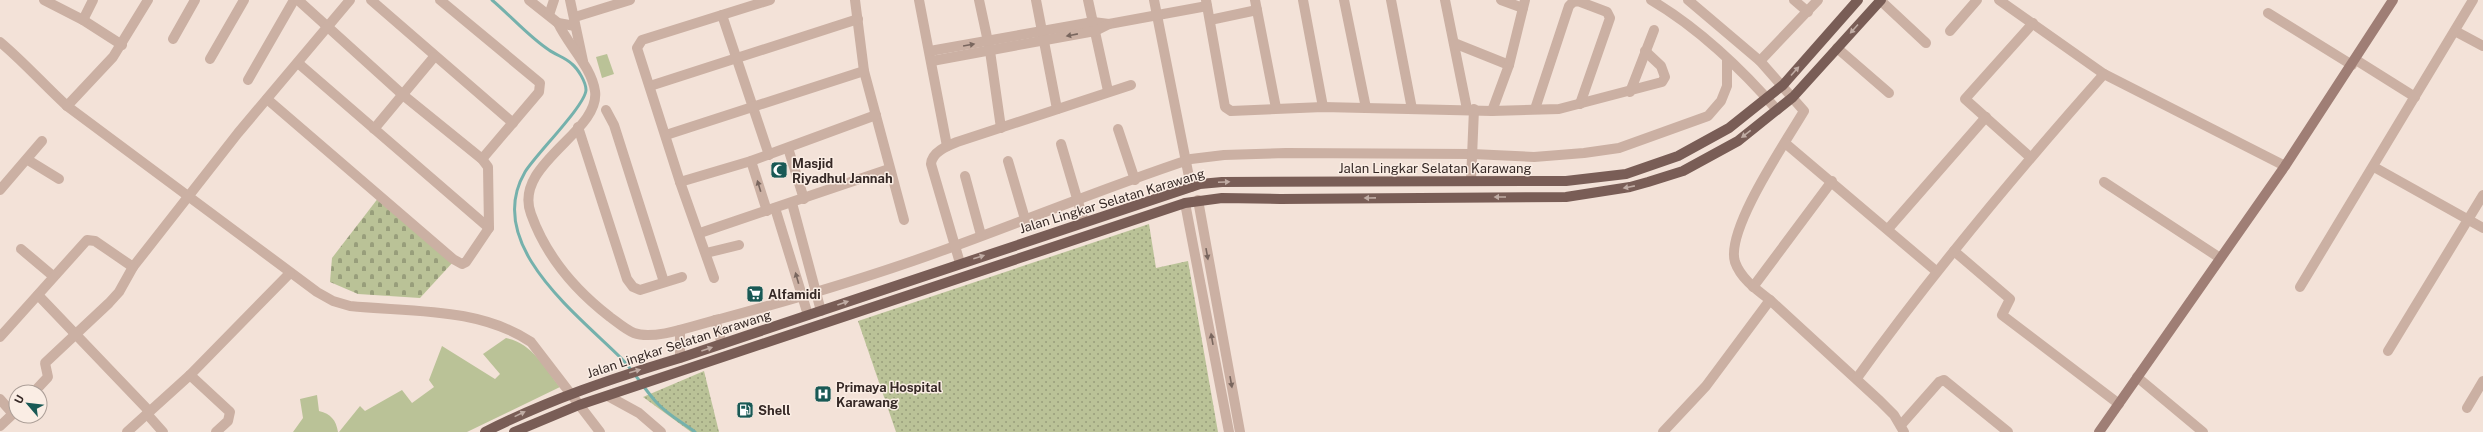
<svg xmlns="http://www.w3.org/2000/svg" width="2483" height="432" font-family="'Public Sans',sans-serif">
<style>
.grass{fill:url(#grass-dots)}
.cemetery{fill:url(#cemetery-stones)}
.green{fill:#bac297}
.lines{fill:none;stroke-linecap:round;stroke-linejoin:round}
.stream{stroke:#75b1ac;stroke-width:3}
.street{stroke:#cbb0a3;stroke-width:10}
.secondary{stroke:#9f7e75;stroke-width:10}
.primary{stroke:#795d56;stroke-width:10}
.oneway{fill:#c0aca4}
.oneway2{fill:#79665e}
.labels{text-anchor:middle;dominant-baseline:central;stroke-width:3;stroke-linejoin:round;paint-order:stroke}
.poi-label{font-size:13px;font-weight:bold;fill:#362926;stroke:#faede4;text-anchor:start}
.street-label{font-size:13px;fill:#362926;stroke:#faede4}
</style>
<defs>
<pattern id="grass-dots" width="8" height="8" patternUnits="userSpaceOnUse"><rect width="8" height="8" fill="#bac297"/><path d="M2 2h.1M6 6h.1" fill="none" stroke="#989e7b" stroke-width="1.8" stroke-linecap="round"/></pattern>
<pattern id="cemetery-stones" width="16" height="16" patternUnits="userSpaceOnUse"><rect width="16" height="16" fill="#bac297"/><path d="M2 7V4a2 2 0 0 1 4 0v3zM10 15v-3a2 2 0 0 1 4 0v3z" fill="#989e7b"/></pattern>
</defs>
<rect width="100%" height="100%" fill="#f3e2d8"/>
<g class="grass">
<path d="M1149,224L1156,268L1188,261L1218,432H896L858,321Z"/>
<path d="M704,371L719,432H691L643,397Z"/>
</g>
<path class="cemetery" d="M379,197L454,261L420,298L358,294L330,282L332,258Z"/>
<g class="green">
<path d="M607,54L614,74L602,78L596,57Z"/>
<path d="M506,338C532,343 544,367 560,387L467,432H339L360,406L365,411L402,390L412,403L434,387L429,380L442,346L495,379L500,374L483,354Z"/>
<path d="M317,395L319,411C331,414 336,420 338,432H293L303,418L300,399Z"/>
</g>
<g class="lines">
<path class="stream" d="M492,0C511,16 529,37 549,50C556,55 566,58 572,64C578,69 586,82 586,90C585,106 536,154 525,172C483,244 577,314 621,358C634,371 644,389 657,403C667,414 683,423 695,432"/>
<g class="street">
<path d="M44,0L83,20L122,45"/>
<path d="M371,0L513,123"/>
<path d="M440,0L540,83L539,92L482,159"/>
<path d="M529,0L558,23L575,26"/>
<path d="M570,0L583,61"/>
<path d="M855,0L864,71L904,220"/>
<path d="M919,0L947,146"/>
<path d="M979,0L990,51L1001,128"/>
<path d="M1036,0L1057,109"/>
<path d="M1088,0L1108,91"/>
<path d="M1154,0L1191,187"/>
<path d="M1206,0L1225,107L1231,111L1323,107L1492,111L1559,109L1662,82L1665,77L1661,66L1645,51"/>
<path d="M1255,0L1276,108"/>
<path d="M1303,0L1323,107"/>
<path d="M1344,0L1366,108"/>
<path d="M1391,0L1412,109"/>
<path d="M1445,0L1467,109"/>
<path d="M1501,0L1523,8"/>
<path d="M1651,0C1697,27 1742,69 1777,110"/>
<path d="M1688,0L1760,61L1804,111C1787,140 1725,230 1735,262C1741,279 1757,290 1770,300L1880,401L1894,415L1904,432"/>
<path d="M1794,0L1808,12"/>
<path d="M1880,0L1926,43"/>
<path d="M1999,0L2104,74L2285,166"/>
<path d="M2268,13L2352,65"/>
<path d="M549,15L554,0"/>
<path d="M722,15L769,155"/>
<path d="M575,17L630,0"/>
<path d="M83,20L93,0"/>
<path d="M1210,20L1257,10"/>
<path d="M558,23C568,45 591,66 595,91C601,132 512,164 531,214C546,256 575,290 610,317C617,322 626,330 634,333C655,341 698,324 720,319C791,300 860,280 930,255C1017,224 1103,188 1191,159L1224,155L1286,153L1472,154L1534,157L1584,153L1619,148L1708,116L1721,101L1727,86V60"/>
<path d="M1950,31L1977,0"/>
<path d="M2455,31L2483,46"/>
<path d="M173,39L195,0"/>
<path d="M0,42C24,62 44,85 67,106L317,292L333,301L350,306C410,312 479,307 531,342L600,432"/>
<path d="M1454,43L1509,65"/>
<path d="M1837,48L1889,93"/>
<path d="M930,51L1093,22L1109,24L1207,6"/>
<path d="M210,59L244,0"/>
<path d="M2356,60L2415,97"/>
<path d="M932,61L1095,31L1109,24"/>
<path d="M1760,61L1818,0"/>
<path d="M298,63L489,228"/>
<path d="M248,80L294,0"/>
<path d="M650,86L858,19"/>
<path d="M1630,92L1654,30"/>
<path d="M267,99L453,259L462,264L466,262L489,228L488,167L482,159L403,95L298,0"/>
<path d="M67,106L113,57L148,0"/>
<path d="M1535,109L1569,6L1573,2L1578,1L1607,12L1610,18L1580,104"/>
<path d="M606,110L614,125L664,282"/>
<path d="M1492,111L1509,65L1525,0"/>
<path d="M578,127L627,279L633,287L640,290L682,277"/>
<path d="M374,129L434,57"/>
<path d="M1118,129L1135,180"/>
<path d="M666,135L864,71"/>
<path d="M1785,143L1936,271"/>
<path d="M1061,144L1084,222"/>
<path d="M788,148L804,199"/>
<path d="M2030,157L1965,99L2033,23"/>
<path d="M28,160L59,179"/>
<path d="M751,161L767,211"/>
<path d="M1008,161L1025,219"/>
<path d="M2374,167L2483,228"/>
<path d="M965,176L981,235"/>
<path d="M1471,181L1474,109"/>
<path d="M680,182L751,161L876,115"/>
<path d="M2104,182L2220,258"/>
<path d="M0,190L42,141"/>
<path d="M1198,200L1240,432"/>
<path d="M792,203L821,311"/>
<path d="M1185,203L1229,432"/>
<path d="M775,208L808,315"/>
<path d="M1888,229L1986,117"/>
<path d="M700,233L889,169"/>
<path d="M21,249L53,276"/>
<path d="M1954,251L2010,299L2002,315L2119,404"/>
<path d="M706,253L739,245"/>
<path d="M960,263L931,164C932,152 947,146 957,142L1131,85"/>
<path d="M714,278L680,182L637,48L642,40L770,0"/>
<path d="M1753,287L1832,181"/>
<path d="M2300,287L2473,0"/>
<path d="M38,295L149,411"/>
<path d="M715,320L722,344"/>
<path d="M680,330V358"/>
<path d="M0,337L87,240L95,241L133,267L238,133L350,0"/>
<path d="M2388,351L2483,195"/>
<path d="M190,375L230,412L228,421L216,432"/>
<path d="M2137,377L2203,432"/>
<path d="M1857,378C1933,272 2017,172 2104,74"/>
<path d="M34,392L48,377L45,363L109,303L119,292L133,267"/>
<path d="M608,396L639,413L661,432"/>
<path d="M0,399L13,414"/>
<path d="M2467,408L2483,381"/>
<path d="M147,414L163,432"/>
<path d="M1901,425L1939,382L1944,380L2008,432"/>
<path d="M0,426L16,411"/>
<path d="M127,432L190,375L290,273"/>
<path d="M1663,432L1706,386L1770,300"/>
</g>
<path class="secondary" d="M2099,432L2285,166L2393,0"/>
<g class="primary">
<path d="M485,432C548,400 613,378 680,358L1200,184L1222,182L1566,181L1626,174L1678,156L1729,128L1783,85L1858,0"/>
<path d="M514,432L579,405L1185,203L1222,198L1280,199L1566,197L1630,187L1648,182L1683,171L1738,141L1793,97L1881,0"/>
</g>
</g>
<defs><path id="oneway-solid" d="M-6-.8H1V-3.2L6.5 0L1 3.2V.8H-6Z"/></defs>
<g class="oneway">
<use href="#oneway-solid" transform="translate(1854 29) rotate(132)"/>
<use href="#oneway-solid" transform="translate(1795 71) rotate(-48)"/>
<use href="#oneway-solid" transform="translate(1746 134) rotate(142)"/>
<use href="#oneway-solid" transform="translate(1224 182) rotate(-2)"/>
<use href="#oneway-solid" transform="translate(1629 187) rotate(169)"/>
<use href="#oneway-solid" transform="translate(1500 197) rotate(180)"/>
<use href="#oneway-solid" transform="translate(1370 198) rotate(179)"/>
<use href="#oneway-solid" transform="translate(979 257) rotate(-18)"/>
<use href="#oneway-solid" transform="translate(843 303) rotate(-19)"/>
<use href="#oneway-solid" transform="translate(707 349) rotate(-19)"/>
<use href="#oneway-solid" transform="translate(635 371) rotate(-16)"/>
<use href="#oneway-solid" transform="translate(520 414) rotate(-26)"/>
</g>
<g class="oneway2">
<use href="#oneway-solid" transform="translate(1072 35) rotate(169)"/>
<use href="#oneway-solid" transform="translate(969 45) rotate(-10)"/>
<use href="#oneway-solid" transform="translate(759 186) rotate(-107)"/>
<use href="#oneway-solid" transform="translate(1207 254) rotate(80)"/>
<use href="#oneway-solid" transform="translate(797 278) rotate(-106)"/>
<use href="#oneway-solid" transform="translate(1212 339) rotate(-100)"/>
<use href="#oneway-solid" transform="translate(1231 382) rotate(80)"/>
</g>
<defs>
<g id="mosque-square" transform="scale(0.9)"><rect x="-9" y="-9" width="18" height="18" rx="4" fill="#195955" stroke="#faede4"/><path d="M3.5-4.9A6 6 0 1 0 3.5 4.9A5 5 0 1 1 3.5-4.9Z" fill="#fff"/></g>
<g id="supermarket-square" transform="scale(0.9)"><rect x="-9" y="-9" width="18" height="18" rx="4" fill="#195955" stroke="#faede4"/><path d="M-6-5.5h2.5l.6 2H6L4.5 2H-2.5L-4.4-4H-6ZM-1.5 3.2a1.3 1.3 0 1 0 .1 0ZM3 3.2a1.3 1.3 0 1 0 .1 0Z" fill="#fff"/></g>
<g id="hospital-square" transform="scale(0.9)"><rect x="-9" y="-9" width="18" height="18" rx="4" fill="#195955" stroke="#faede4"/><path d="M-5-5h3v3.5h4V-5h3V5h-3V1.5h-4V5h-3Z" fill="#fff"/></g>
<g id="fuel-square" transform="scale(0.9)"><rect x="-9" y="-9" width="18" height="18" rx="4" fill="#195955" stroke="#faede4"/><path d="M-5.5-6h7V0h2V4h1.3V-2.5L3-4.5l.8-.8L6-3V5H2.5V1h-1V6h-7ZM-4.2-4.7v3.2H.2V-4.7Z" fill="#fff"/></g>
</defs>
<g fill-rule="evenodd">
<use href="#mosque-square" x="779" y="170"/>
<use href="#supermarket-square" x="755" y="294"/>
<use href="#hospital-square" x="823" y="394"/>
<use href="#fuel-square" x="745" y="410"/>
</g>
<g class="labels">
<g class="poi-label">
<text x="792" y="163">Masjid<tspan x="792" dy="15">Riyadhul Jannah</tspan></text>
<text x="768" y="294">Alfamidi</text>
<text x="836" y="387">Primaya Hospital<tspan x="836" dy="15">Karawang</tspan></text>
<text x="758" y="410">Shell</text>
</g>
<g class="street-label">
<text x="1435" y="168">Jalan Lingkar Selatan Karawang</text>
<text transform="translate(1112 201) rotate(-17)">Jalan Lingkar Selatan Karawang</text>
<text transform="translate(679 344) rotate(-18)">Jalan Lingkar Selatan Karawang</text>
</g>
</g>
<g transform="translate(28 404) rotate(298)"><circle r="19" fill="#faede4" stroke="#ac9f98"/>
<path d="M0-3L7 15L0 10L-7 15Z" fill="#195955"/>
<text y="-6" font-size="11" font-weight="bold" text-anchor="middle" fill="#362926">U</text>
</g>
</svg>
